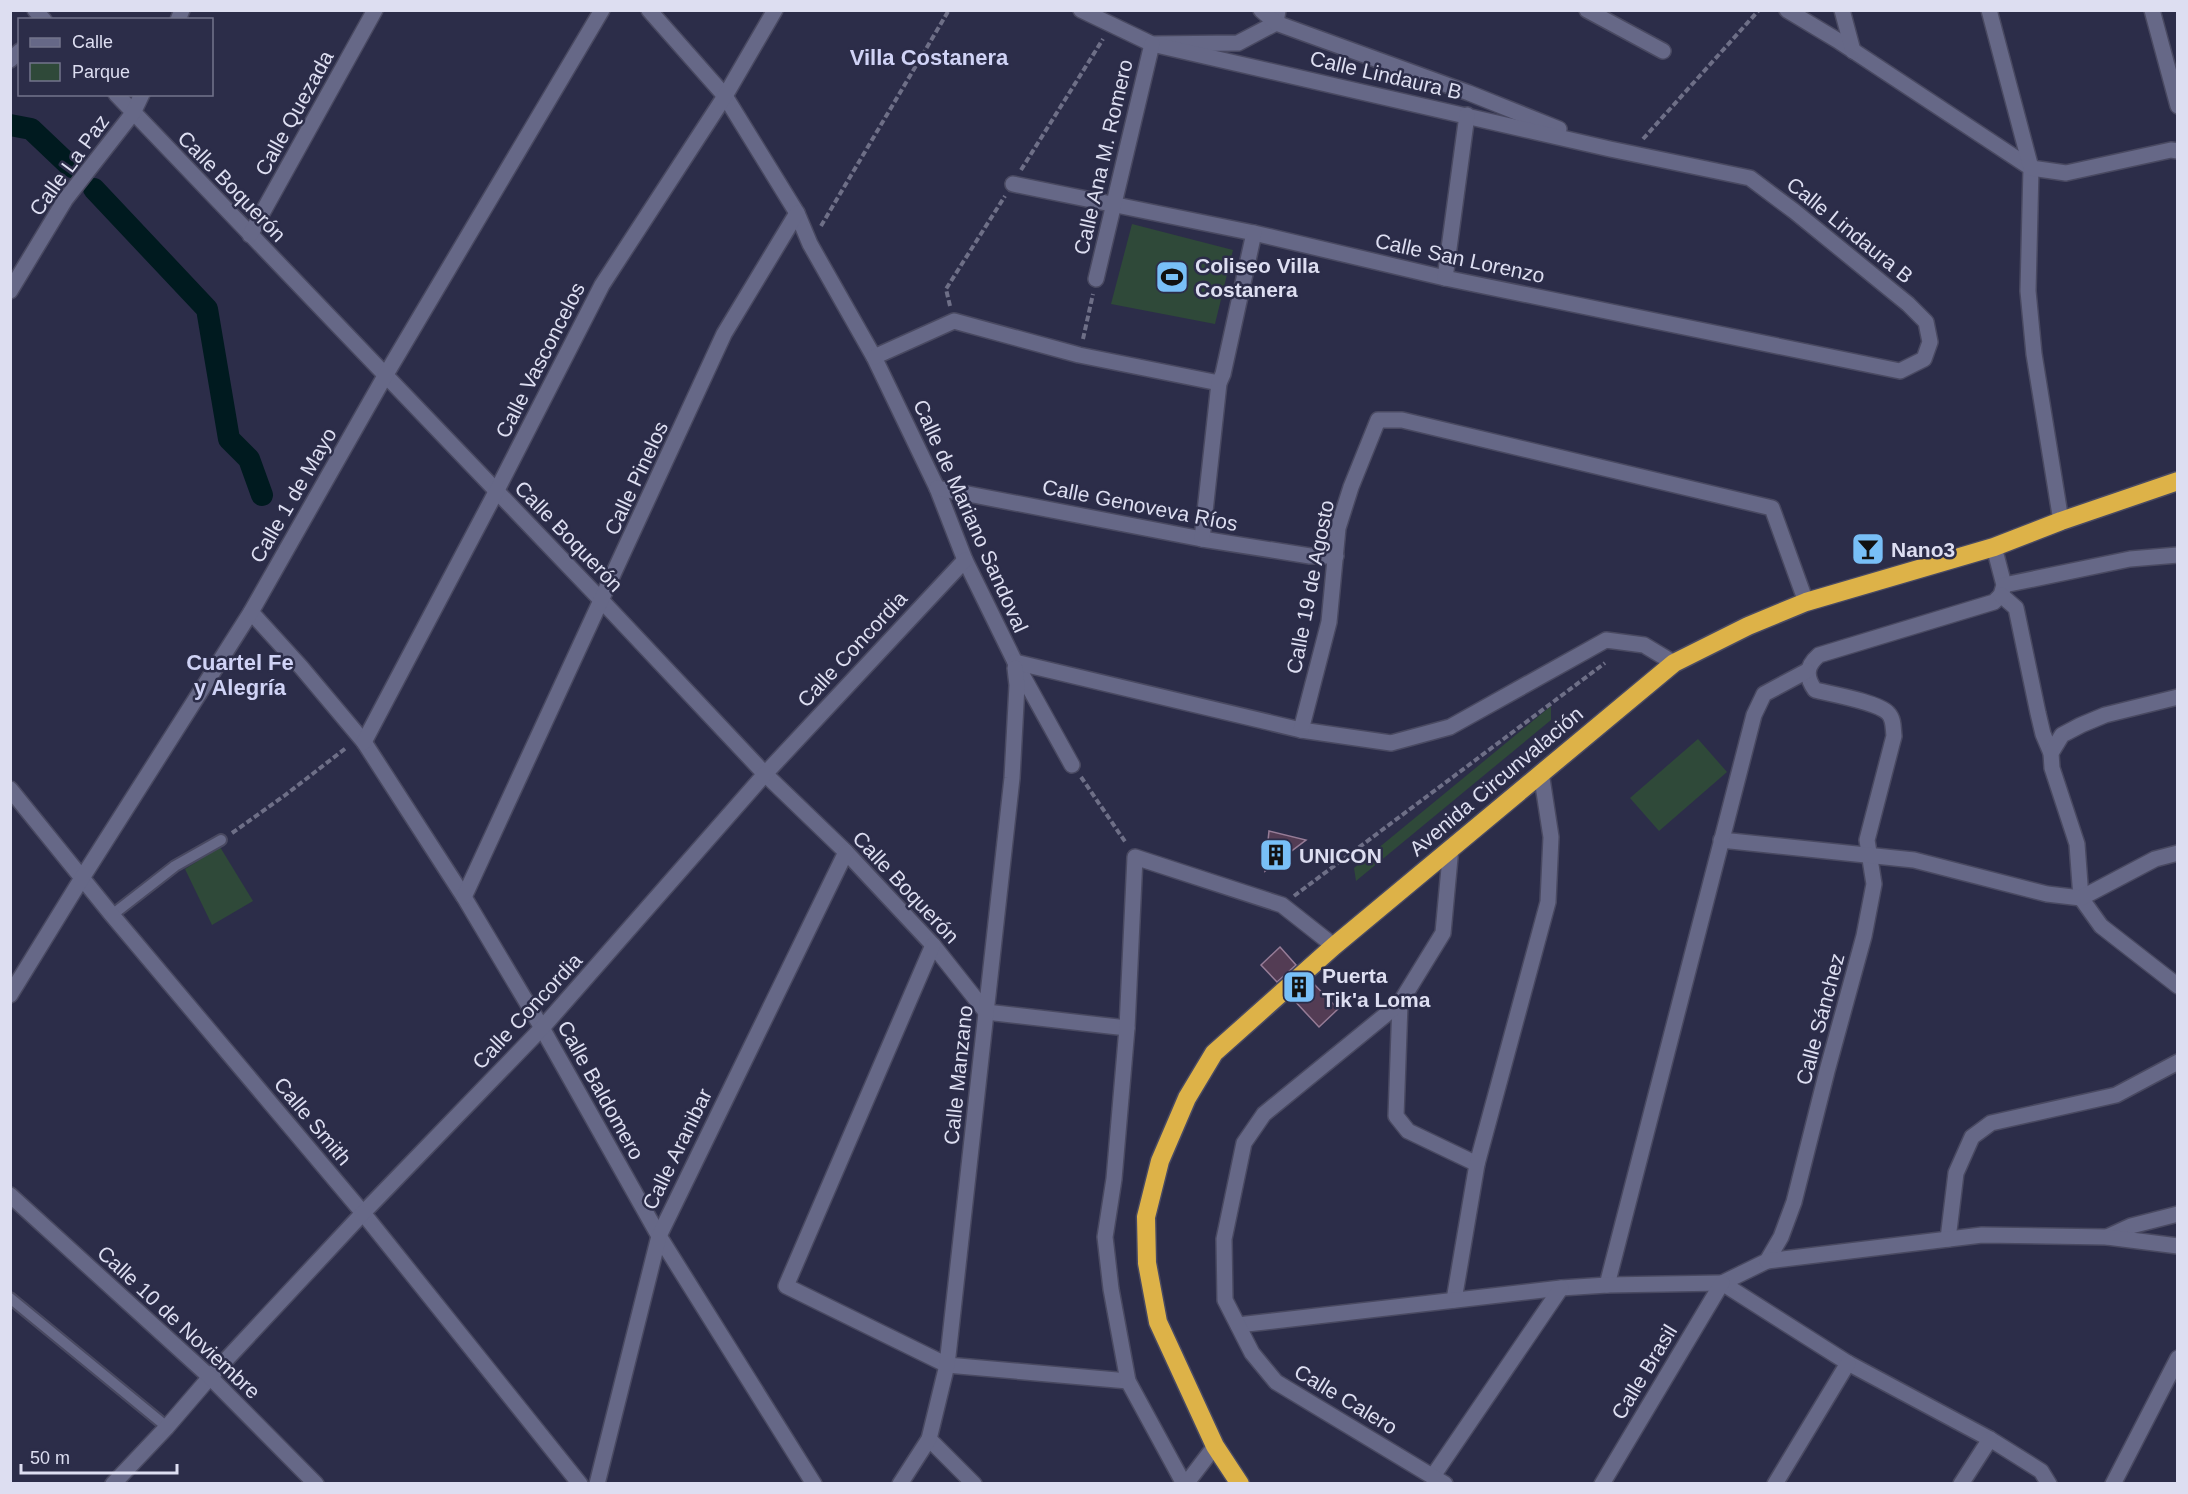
<svg xmlns="http://www.w3.org/2000/svg" width="2188" height="1494" font-family="Helvetica,sans-serif">
<style>
.green{fill:#2f4939}
.lines{fill:none;stroke-linecap:round;stroke-linejoin:round}
.canal{stroke:#001a1f;stroke-width:22}
.building{fill:#533c54;stroke:#967c97;stroke-width:1.5}
.lane-casing{stroke:#494961;stroke-width:14}
.street-casing{stroke:#494961;stroke-width:18}
.secondary-casing{stroke:#494961;stroke-width:18}
.highway-casing{stroke:#494961;stroke-width:21}
.path{stroke:#6e6f87;stroke-width:4;stroke-dasharray:6 3;stroke-linecap:butt}
.lane{stroke:#666887;stroke-width:10}
.street{stroke:#666887;stroke-width:15}
.secondary{stroke:#666887;stroke-width:15}
.highway{stroke:#ddb248;stroke-width:18}
.labels{text-anchor:middle;dominant-baseline:central;stroke-width:5;stroke-linejoin:round;paint-order:stroke}
.street-label{font-size:21px;fill:#dddef1;stroke:#2c2d49}
.poi-label{font-size:21px;font-weight:bold;fill:#dddef1;stroke:#2c2d49;text-anchor:start}
.neighbourhood-label{font-size:22px;font-weight:bold;fill:#d0d3f6;stroke:#2c2d49}
</style>
<rect width="100%" height="100%" fill="#2c2d49"/>
<g class="green">
<path d="M1132,224L1233,250L1215,324L1111,304Z"/>
<path d="M1551,706V720L1356,881L1354,868Z"/>
<path d="M1698,739L1727,772L1659,831L1630,798Z"/>
<path d="M220,847L253,901L212,925L185,869Z"/>
</g>
<g class="lines">
<g class="canal">
<path d="M10,125L31,129L71,167"/>
<path d="M94,189L207,309L229,439L249,459L262,495"/>
</g>
</g>
<g class="building">
<path d="M1269,831L1306,840L1265,871Z"/>
<path d="M1280,947L1296,965L1277,982L1261,965Z"/>
<path d="M1311,981L1338,1009L1319,1027L1292,998Z"/>
</g>
<g class="lines">
<g class="lane-casing">
<g id="lane">
<path d="M112,915L175,866L221,840"/>
<path d="M10,1298L167,1427"/>
</g>
</g>
<g class="street-casing">
<g id="street">
<path d="M35,10L44,20"/>
<path d="M649,10L725,96L797,213L810,244L874,357L937,488L965,560L1015,662L1072,765"/>
<path d="M1081,10L1152,44L1238,43L1276,23L1278,10"/>
<path d="M1261,10L1276,23L1469,93L1559,129"/>
<path d="M1587,10L1663,51"/>
<path d="M1787,10L1837,40L2031,168L2028,291L2034,354L2061,521"/>
<path d="M1842,10L1853,51"/>
<path d="M1989,10L2031,168L2066,173L2171,150L2178,151"/>
<path d="M2152,10L2178,106"/>
<path d="M178,20L182,10"/>
<path d="M10,60L20,51"/>
<path d="M116,94L602,601L765,774L846,852L933,945L986,1012L1127,1028"/>
<path d="M1013,184L1254,233L1445,278L1900,371L1924,359L1930,342L1926,322L1908,304L1794,211L1750,178L1610,149L1152,44"/>
<path d="M250,235L375,10"/>
<path d="M1445,278L1467,115"/>
<path d="M1096,279L1152,44"/>
<path d="M10,291L65,200L133,113L142,94"/>
<path d="M874,357L954,321L1079,355L1219,383"/>
<path d="M937,488L1202,539L1310,556H1336"/>
<path d="M1202,539L1219,383L1223,374L1254,233"/>
<path d="M1994,547L2004,585L2001,595L1994,602L1819,655C1806,666 1805,676 1815,690C1831,694 1878,702 1888,713C1894,719 1893,728 1894,736L1867,840L1874,884L1864,936L1827,1071L1794,1202L1781,1237L1767,1261L1722,1283L1848,1363L1990,1439L2041,1471L2049,1484"/>
<path d="M2004,585L2130,559L2178,555"/>
<path d="M2001,595L2016,608L2038,713L2043,734L2051,753"/>
<path d="M251,612L301,667L364,742L464,897L542,1028L659,1236L814,1484"/>
<path d="M1015,662L1301,730L1391,743L1450,727L1606,640L1644,645L1674,663"/>
<path d="M2178,697L2105,715L2081,725L2062,735L2051,753L2052,768L2077,844L2081,898L2101,926L2178,986"/>
<path d="M1301,730L1329,622L1338,528L1351,487L1378,420H1402L1772,508L1806,602"/>
<path d="M364,742L496,492L602,285L725,96L775,10"/>
<path d="M10,789L112,915L363,1213L580,1484"/>
<path d="M1721,840L1914,860L2047,894L2081,898L2155,859L2178,853"/>
<path d="M464,897L724,334L797,213"/>
<path d="M933,945L786,1286L947,1365L1128,1381"/>
<path d="M10,995L82,878L251,612L385,376L602,10"/>
<path d="M1400,1003L1396,1116L1408,1131L1477,1164"/>
<path d="M2107,1237L2131,1226L2178,1214"/>
<path d="M1948,1239L1956,1173L1972,1137L1991,1123L2116,1095L2178,1062"/>
<path d="M1767,1261L1982,1235L2107,1237L2178,1246"/>
<path d="M1607,1285L1754,715L1764,694L1807,671"/>
<path d="M1454,1300L1477,1164L1548,902L1551,837L1541,772"/>
<path d="M1238,1325L1561,1288L1607,1285L1722,1283"/>
<path d="M929,1439L974,1484"/>
<path d="M1433,1476L1561,1288"/>
<path d="M113,1484L167,1427L210,1377L363,1213L542,1028L765,774L965,560"/>
<path d="M597,1484L659,1236L846,852"/>
<path d="M900,1484L929,1439L947,1365L1012,778L1017,685L1015,668"/>
<path d="M1184,1484L1128,1381L1111,1289L1105,1237L1114,1179L1127,1028L1135,857L1282,905L1334,946"/>
<path d="M1186,1484L1215,1446"/>
<path d="M1445,1484L1276,1382L1252,1353L1225,1300L1224,1239L1244,1143L1264,1114L1400,1003L1443,933L1451,847"/>
<path d="M1602,1484L1722,1283"/>
<path d="M1775,1484L1848,1363"/>
<path d="M1961,1484L1990,1439"/>
<path d="M2113,1484L2178,1358"/>
</g>
</g>
<g class="secondary-casing">
<path id="secondary" d="M10,1195L210,1377L316,1484"/>
</g>
<g class="highway-casing">
<path id="highway" d="M1240,1484L1215,1446L1158,1322L1147,1263L1146,1217L1160,1161L1187,1098L1214,1053L1334,946L1674,663L1748,626L1806,602L1994,547L2061,521L2178,481"/>
</g>
<g class="path">
<path d="M1643,139L1759,10"/>
<path d="M1021,170L1103,39"/>
<path d="M821,226L949,10"/>
<path d="M950,306L946,289L1005,196"/>
<path d="M1083,339L1093,294"/>
<path d="M1081,777L1126,843"/>
<path d="M232,833L284,796L346,748"/>
<path d="M1294,896L1605,663"/>
</g>
<use href="#lane" class="lane"/>
<use href="#street" class="street"/>
<use href="#secondary" class="secondary"/>
<use href="#highway" class="highway"/>
</g>
<defs>
<g id="stadium-square" transform="scale(1.725)"><rect x="-9" y="-9" width="18" height="18" rx="4" fill="#78bff7" stroke="#2c2d49"/><path d="M0-5a6.5 5 0 1 0 0 10a6.5 5 0 1 0 0-10ZM-3.5-1.8h7v3.6h-7Z" fill="#111"/></g>
<g id="bar-square" transform="scale(1.725)"><rect x="-9" y="-9" width="18" height="18" rx="4" fill="#78bff7" stroke="#2c2d49"/><path d="M-6-5H6L.8 .8V4.5H3.5V6h-7V4.5H-.8V.8Z" fill="#111"/></g>
<g id="building-square" transform="scale(1.725)"><rect x="-9" y="-9" width="18" height="18" rx="4" fill="#78bff7" stroke="#2c2d49"/><path d="M-4-6H4V6H1V3H-1V6H-4ZM-2.5-4.3h1.7v1.8h-1.7ZM.8-4.3h1.7v1.8H.8ZM-2.5-1h1.7V.8h-1.7ZM.8-1h1.7V.8H.8Z" fill="#111"/></g>
</defs>
<g fill-rule="evenodd">
<use href="#stadium-square" x="1172" y="277"/>
<use href="#bar-square" x="1868" y="549"/>
<use href="#building-square" x="1276" y="855"/>
<use href="#building-square" x="1299" y="987"/>
</g>
<g class="labels">
<g class="street-label">
<text transform="translate(1386 75) rotate(13)">Calle Lindaura B</text>
<text transform="translate(294 113) rotate(-61)">Calle Quezada</text>
<text transform="translate(1103 157) rotate(-77)">Calle Ana M. Romero</text>
<text transform="translate(69 165) rotate(-54)">Calle La Paz</text>
<text transform="translate(232 186) rotate(46)">Calle Boquerón</text>
<text transform="translate(1850 230) rotate(39)">Calle Lindaura B</text>
<text transform="translate(1460 258) rotate(12)">Calle San Lorenzo</text>
<text transform="translate(540 360) rotate(-63)">Calle Vasconcelos</text>
<text transform="translate(636 478) rotate(-65)">Calle Pinelos</text>
<text transform="translate(293 495) rotate(-60)">Calle 1 de Mayo</text>
<text transform="translate(1140 505) rotate(11)">Calle Genoveva Ríos</text>
<text transform="translate(971 516) rotate(66)">Calle de Mariano Sandoval</text>
<text transform="translate(569 536) rotate(46)">Calle Boquerón</text>
<text transform="translate(1310 587) rotate(-79)">Calle 19 de Agosto</text>
<text transform="translate(852 649) rotate(-47)">Calle Concordia</text>
<text transform="translate(1496 781) rotate(-40)">Avenida Circunvalación</text>
<text transform="translate(906 887) rotate(47)">Calle Boquerón</text>
<text transform="translate(527 1011) rotate(-47)">Calle Concordia</text>
<text transform="translate(1820 1019) rotate(-75)">Calle Sánchez</text>
<text transform="translate(958 1075) rotate(-84)">Calle Manzano</text>
<text transform="translate(601 1090) rotate(61)">Calle Baldomero</text>
<text transform="translate(313 1121) rotate(50)">Calle Smith</text>
<text transform="translate(677 1149) rotate(-64)">Calle Aranibar</text>
<text transform="translate(179 1322) rotate(43)">Calle 10 de Noviembre</text>
<text transform="translate(1644 1372) rotate(-59)">Calle Brasil</text>
<text transform="translate(1346 1399) rotate(31)">Calle Calero</text>
</g>
<g class="poi-label">
<text x="1195" y="265">Coliseo Villa<tspan x="1195" dy="24">Costanera</tspan></text>
<text x="1891" y="549">Nano3</text>
<text x="1299" y="855">UNICON</text>
<text x="1322" y="975">Puerta<tspan x="1322" dy="24">Tik'a Loma</tspan></text>
</g>
<g class="neighbourhood-label">
<text x="929" y="57">Villa Costanera</text>
<text x="240" y="662">Cuartel Fe<tspan x="240" dy="25">y Alegría</tspan></text>
</g>
</g>
<rect width="2188" height="1494" fill="none" stroke="#dddef1" stroke-width="24"/>
<rect x="18" y="18" width="195" height="78" fill="#2c2d49" stroke="#73748c" stroke-width="1.5"/>
<rect x="30" y="38" width="30" height="9" fill="#666887" stroke="#73748c" stroke-width="1.5"/>
<text x="72" y="48" font-size="18" fill="#dddef1">Calle</text>
<rect x="30" y="63" width="30" height="18" fill="#2f4939" stroke="#73748c" stroke-width="1.5"/>
<text x="72" y="78" font-size="18" fill="#dddef1">Parque</text>
<path d="M21 1464v9h156v-9" fill="none" stroke="#dddef1" stroke-width="3"/>
<text x="30" y="1464" font-size="18" fill="#dddef1" stroke="#2c2d49" stroke-width="4.5" paint-order="stroke">50 m</text>
</svg>
